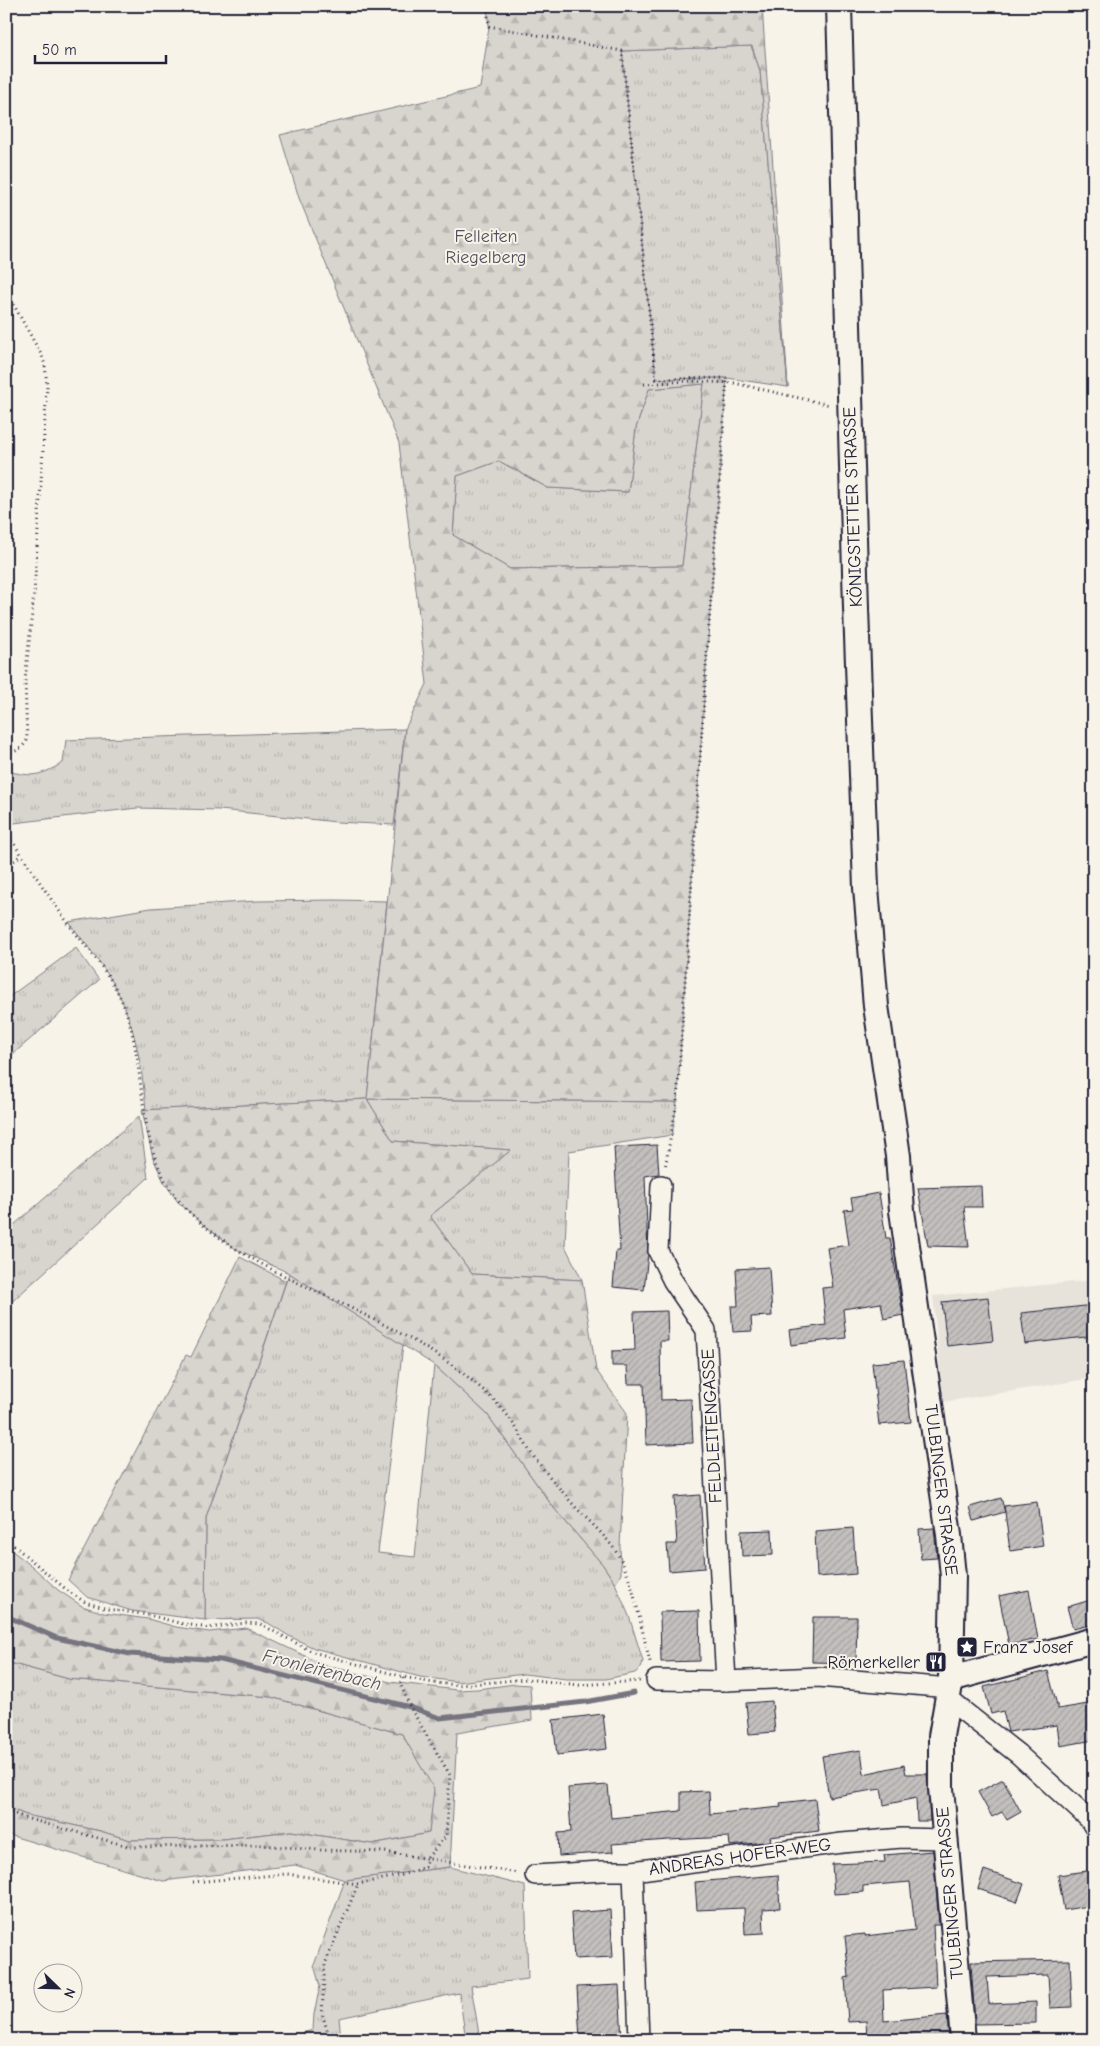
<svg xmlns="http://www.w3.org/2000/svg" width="1100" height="2046" font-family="'Comic Neue',sans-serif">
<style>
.built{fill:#e7e3db}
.grass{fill:url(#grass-tufts);stroke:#7d7c85}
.forest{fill:url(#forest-firs);stroke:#7d7c85;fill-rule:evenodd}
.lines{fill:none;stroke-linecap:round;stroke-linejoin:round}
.stream{stroke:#76747f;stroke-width:5}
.building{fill:url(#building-hatch);stroke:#22223b}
.minor-casing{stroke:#22223b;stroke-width:22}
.major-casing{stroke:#22223b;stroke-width:28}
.path{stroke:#22223b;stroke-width:3;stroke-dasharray:1 4;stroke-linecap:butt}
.minor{stroke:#f7f3e8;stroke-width:19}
.major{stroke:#f7f3e8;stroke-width:24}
.labels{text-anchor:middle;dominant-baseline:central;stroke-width:4;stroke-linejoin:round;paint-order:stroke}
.park-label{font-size:18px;fill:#504f60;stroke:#f7f3e8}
.street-label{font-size:18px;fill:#22223b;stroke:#f7f3e8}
.poi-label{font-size:18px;fill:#22223b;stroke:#f7f3e8;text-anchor:start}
.water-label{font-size:19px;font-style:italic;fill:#535263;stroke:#f7f3e8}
</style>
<defs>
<pattern id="grass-tufts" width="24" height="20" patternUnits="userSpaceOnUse" patternTransform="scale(1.25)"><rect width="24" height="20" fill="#d8d5cf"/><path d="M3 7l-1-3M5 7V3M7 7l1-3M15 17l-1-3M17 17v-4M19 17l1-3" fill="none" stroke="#b9b7b3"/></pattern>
<pattern id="forest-firs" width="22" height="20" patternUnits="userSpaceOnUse" patternTransform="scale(1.25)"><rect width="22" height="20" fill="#d8d5cf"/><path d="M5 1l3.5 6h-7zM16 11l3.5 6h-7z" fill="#b9b7b3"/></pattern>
<pattern id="building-hatch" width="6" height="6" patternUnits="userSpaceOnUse" patternTransform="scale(1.25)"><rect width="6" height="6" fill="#c2bfbd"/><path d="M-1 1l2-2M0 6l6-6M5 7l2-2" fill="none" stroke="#a6a4a3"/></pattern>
</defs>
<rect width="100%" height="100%" fill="#f7f3e8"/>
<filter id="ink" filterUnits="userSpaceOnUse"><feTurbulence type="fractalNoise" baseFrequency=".02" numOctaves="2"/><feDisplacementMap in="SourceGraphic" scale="10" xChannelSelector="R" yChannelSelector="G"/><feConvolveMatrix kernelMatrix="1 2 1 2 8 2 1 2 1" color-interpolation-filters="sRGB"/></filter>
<g filter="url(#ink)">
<path class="built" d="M1094,1280V1378L943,1402L933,1296Z"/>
<g class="grass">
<path d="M751,46L760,70L788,387L727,378L656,379L622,51Z"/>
<path d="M704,384L682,566L510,569L453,535L457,476L499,461L548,488L628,492L636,428L649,389Z"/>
<path d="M405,729L394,825L337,822L220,810L137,808L6,824V771C35,777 37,777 63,763L66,740Z"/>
<path d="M334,900L387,901L367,1099L677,1102L672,1135L569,1151L565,1246L582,1280L472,1274L430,1216L511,1150L393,1141L367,1099L146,1110C142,1065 134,1017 110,978C98,958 82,940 69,922L151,908L257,901Z"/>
<path d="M76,948L99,980L6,1060V999Z"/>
<path d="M139,1116L148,1178L6,1307V1232Z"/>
<path d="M289,1273L403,1345L378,1553L415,1557L434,1365L487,1414L553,1507L603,1565L615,1583L629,1616L643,1661L641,1668L635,1673L606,1679H566L524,1674L459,1682L420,1677L314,1648L289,1636L268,1623L257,1619L205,1620L206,1518Z"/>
<path d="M6,1662L69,1679L271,1697L402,1734L435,1789L429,1833L372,1844L291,1831L223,1839L130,1840L100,1831L26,1815L6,1807Z"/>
<path d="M450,1867L525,1886L528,1979L471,1986L480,2040H466L459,1993L339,2018L341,2040H276L313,2030L314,2014L320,1986L314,1965L345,1880Z"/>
</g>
<g class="forest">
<path d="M487,6H762L788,387L760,71L752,46L622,51L656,379L727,378L708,639L677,1102L367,1099L393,1141L511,1150L430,1216L472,1274L582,1280L596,1370L627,1413L620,1546L621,1574L615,1583L603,1565L553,1507L487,1414L434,1365L289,1273L236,1249L204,1225L178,1202L164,1182L153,1158L142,1110L367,1099L405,729L427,684L399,443L299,198L280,135L480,88L489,27ZM704,384L682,566L510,569L453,535L457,476L499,461L548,488L628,492L636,428L649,389Z"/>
<path d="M240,1257L286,1281L206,1518L205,1620L132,1611L87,1597L68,1580L186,1355L191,1357Z"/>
<path d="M6,1546L33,1567L58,1590L82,1606L104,1613L148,1619L176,1627L209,1632L246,1628L322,1664L390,1682L457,1690L477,1689L515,1684L530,1685L532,1720L457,1733L450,1867L345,1880L295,1865L163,1881L9,1835L6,1834V1807L26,1815L100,1831L130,1840L223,1839L291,1831L372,1844L429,1833L434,1789L402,1734L271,1697L69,1679L6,1662Z"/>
</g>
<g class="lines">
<path class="stream" d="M6,1616L57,1638L130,1654L221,1660L410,1707L440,1718L585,1702L634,1693"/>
</g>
<g class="building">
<path d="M657,1145L659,1174L645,1176L648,1254L644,1290L613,1287L616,1251H620L614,1147Z"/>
<path d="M981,1186L982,1207H964L969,1247L928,1246L918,1188Z"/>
<path d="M879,1193L886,1238H890L903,1315L884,1319L881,1303L843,1309L846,1338L791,1345L789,1330L826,1325L822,1288L833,1287L827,1248L849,1245L844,1210L853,1209L851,1198Z"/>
<path d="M769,1267L772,1316L751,1317L752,1331L733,1332L731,1306H738L736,1269Z"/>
<path d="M988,1297L993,1341L947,1346L942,1302Z"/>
<path d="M1094,1305V1336L1025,1344L1021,1313Z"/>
<path d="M667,1311L668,1341H660L661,1400L691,1399L693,1443L646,1445L644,1384H628L627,1366H612V1351L635,1350L634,1312Z"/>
<path d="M904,1360L911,1422L879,1425L872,1363Z"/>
<path d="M700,1495L705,1568L669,1571L667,1544H677L674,1497Z"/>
<path d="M1001,1498L1005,1512L1004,1506L1037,1502L1043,1546L1010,1551L1005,1512L974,1521L970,1507Z"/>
<path d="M853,1528L856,1574L817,1577L815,1531Z"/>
<path d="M934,1528L937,1558L921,1559L919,1529Z"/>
<path d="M772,1530L773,1555L742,1556L741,1531Z"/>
<path d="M1029,1590L1038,1639L1009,1645L999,1596Z"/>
<path d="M1094,1599V1624L1073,1629L1067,1607Z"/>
<path d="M699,1611L700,1661L661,1662L660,1612Z"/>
<path d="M813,1617H857L856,1663L812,1662Z"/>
<path d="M1048,1671L1058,1709L1094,1703V1740L1060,1746L1057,1725L1008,1732L1003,1711L991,1714L984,1687Z"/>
<path d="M772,1701L775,1732L749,1734L746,1703Z"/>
<path d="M603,1714L607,1749L557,1755L553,1720Z"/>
<path d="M861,1750L864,1774L904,1765L906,1774H927L930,1821H917L916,1798L884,1805L881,1789L829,1797L822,1756Z"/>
<path d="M1003,1779L1021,1812L1007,1820L1002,1812L992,1817L978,1792Z"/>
<path d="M608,1785L611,1818L681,1811V1792L709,1791L710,1814L781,1807L780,1803L815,1799L819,1831L770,1837L771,1841L730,1846L729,1837L669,1840L612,1844L613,1852L559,1856L558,1833L571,1832L568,1788Z"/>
<path d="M933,1851L939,1925H933L936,1987L883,1990L884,2021L947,2015L949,2040H912V2034L867,2038L866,2021L848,2022L845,1978L849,1977L845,1936L865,1934V1936L915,1930L910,1882L863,1886V1892L834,1894L832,1864L885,1862L884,1855Z"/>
<path d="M984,1870L1024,1884L1017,1902L978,1889Z"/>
<path d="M1094,1870V1905L1064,1910L1058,1875Z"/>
<path d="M778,1875L780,1908L763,1909L764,1933L745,1934L744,1908L697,1910L695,1882Z"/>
<path d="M610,1910L613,1957L574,1959L571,1913Z"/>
<path d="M1070,1960L1072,2007L1050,2008L1048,1975L987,1977L989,2004L1036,2002V2023L975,2024L971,1962Z"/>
<path d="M619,1985L622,2040H580L577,1987Z"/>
</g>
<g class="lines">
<g class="minor-casing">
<g id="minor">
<path d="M661,1185L658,1251L673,1281L706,1330L726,1681"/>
<path d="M656,1680L726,1681L818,1677L950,1688"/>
<path d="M948,1699L1018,1754L1089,1819L1094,1827"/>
<path d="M633,1871L639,2040"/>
<path d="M535,1875L602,1871H633L842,1843L902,1838L945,1839"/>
</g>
</g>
<g class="major-casing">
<g id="major">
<path d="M839,6L856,608L866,888L876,1006L898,1156L902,1211L949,1535L953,1576L951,1679L941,1736V1788L963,2040"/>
<path d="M951,1679L1094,1640"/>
</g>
</g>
<g class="path">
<path d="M487,6L489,26L622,51L656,379L727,378L708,639L677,1102L665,1168"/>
<path d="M6,291L42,356L45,365L47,386L34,594L25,681L27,740C22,749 16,752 6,753"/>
<path d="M644,384L687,381L734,383L830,405"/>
<path d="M6,832C26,861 45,891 65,919C86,948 111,973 124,1006C148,1068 134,1143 176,1197C218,1251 303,1284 363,1314C413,1339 466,1368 504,1411C515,1424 522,1439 531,1453C542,1468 554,1482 566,1496C584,1519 610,1536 623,1564C636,1592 642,1634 651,1665"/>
<path d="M6,867L21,855"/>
<path d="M6,1539L68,1591L85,1602L107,1609L149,1615L179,1623L208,1628L246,1623L260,1624L313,1652L404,1677L433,1683L461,1685L526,1679L579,1685L640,1681"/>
<path d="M6,1810L25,1818L131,1847L261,1845L319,1850L385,1852L518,1873"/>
<path d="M193,1882L287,1874L358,1884L402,1875L425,1867L427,1858L446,1836L450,1775L410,1707L400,1683L404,1677"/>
<path d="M330,2040L322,2013L325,1964L358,1884"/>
</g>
<use href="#minor" class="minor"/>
<use href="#major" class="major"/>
</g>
</g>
<defs>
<g id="sight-square" transform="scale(1.125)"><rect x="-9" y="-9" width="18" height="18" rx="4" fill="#22223b" stroke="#f7f3e8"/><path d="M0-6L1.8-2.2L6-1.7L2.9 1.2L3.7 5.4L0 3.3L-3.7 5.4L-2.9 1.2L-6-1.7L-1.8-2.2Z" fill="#fff"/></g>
<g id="restaurant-square" transform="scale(1.125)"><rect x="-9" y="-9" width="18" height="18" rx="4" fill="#22223b" stroke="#f7f3e8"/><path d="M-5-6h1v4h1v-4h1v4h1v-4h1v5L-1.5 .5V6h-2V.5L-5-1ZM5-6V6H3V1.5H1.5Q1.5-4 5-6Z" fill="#fff"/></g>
</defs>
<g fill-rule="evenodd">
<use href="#sight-square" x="967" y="1647"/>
<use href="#restaurant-square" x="936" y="1662"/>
</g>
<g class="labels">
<g class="park-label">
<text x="486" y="236">Felleiten<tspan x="486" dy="21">Riegelberg</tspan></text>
</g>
<g class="street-label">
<text transform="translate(853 507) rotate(-92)">KÖNIGSTETTER STRASSE</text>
<text transform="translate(712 1426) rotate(-93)">FELDLEITENGASSE</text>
<text transform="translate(941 1490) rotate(83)">TULBINGER STRASSE</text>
<text transform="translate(740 1857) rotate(-8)">ANDREAS HOFER-WEG</text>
<text transform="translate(950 1893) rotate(-95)">TULBINGER STRASSE</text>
</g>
<g class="poi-label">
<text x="983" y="1647">Franz Josef</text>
<text x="920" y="1662" text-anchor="end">Römerkeller</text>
</g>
<g class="water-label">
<text transform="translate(322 1670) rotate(14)">Fronleitenbach</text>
</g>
</g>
<rect width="1100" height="2046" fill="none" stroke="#f7f3e8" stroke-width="25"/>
<rect x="12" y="12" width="1075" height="2021" fill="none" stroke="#22223b" stroke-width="2" filter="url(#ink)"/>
<g transform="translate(58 1988) rotate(113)"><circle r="24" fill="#f7f3e8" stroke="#a29fa3"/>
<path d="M0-4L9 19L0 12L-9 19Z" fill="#22223b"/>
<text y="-8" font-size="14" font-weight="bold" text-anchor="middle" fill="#22223b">N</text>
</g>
<path d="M35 55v8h131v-8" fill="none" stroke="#22223b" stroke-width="2.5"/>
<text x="42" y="55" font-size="15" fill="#22223b" stroke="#f7f3e8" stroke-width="4" paint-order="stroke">50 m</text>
</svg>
